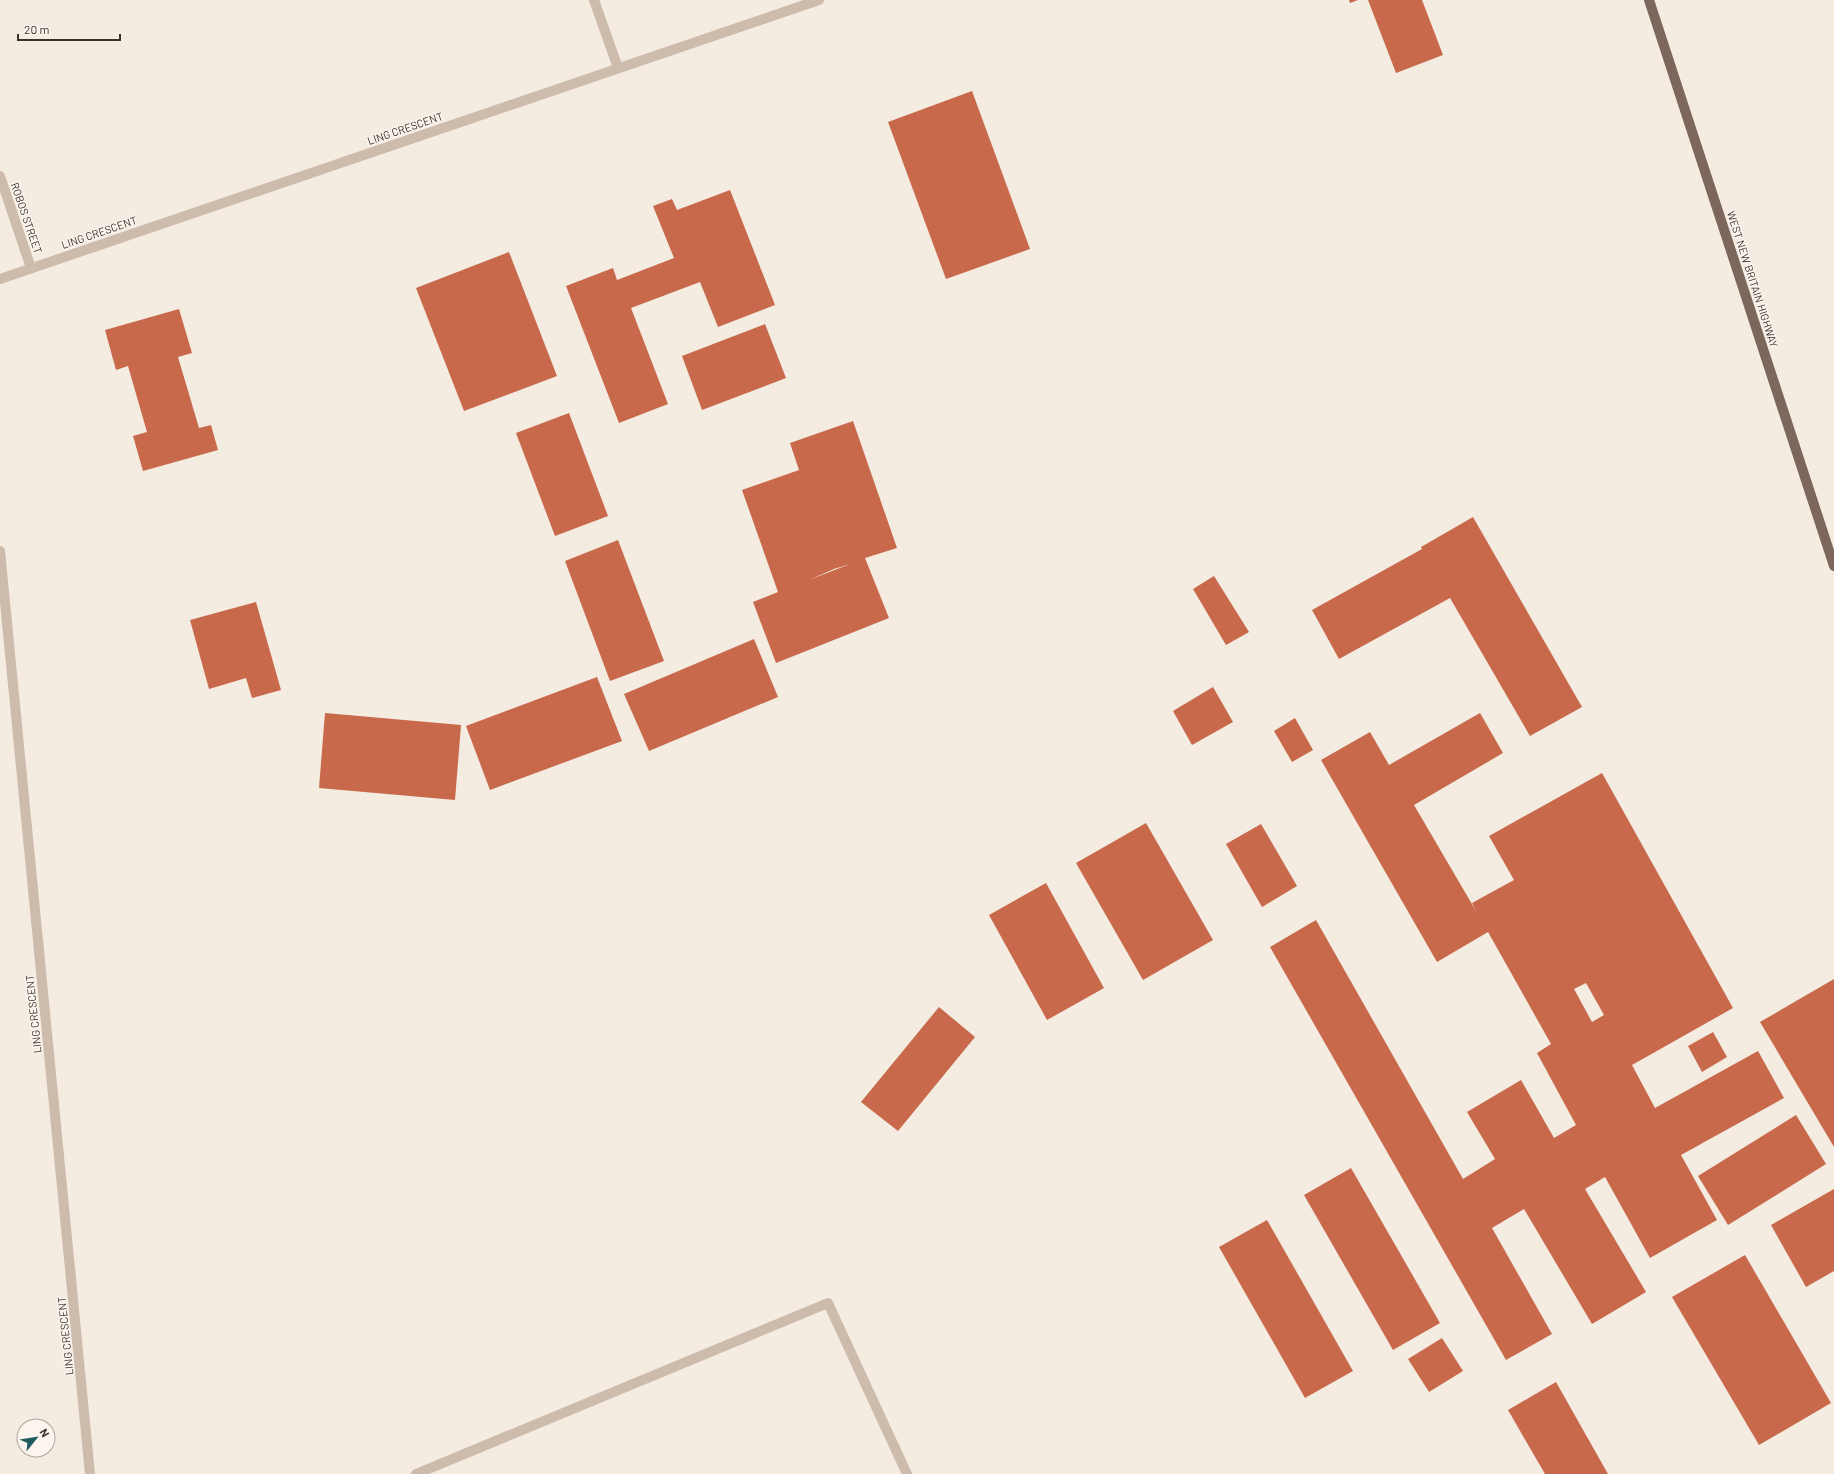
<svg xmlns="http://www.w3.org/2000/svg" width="1834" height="1474" font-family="Barlow,sans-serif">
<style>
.building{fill:#c8694b;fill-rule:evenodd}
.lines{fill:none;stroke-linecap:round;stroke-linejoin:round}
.minor{stroke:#cdbbac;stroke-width:10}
.primary{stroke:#7d675c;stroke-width:10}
.labels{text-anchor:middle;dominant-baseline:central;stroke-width:3;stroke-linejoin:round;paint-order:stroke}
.street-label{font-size:11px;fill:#3b302b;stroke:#fbf5ee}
</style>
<rect width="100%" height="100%" fill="#f4ebe1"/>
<g class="building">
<path d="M1349,0H1358L1350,3Z"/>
<path d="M1368,0H1422L1443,55L1396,73Z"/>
<path d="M972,91L1030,249L946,279L888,122Z"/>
<path d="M730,190L775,305L718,327L700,282L631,308L668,404L619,423L566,286L613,268L617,280L674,258L653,206L672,199L677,210Z"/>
<path d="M509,252L557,376L464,411L416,288Z"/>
<path d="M179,309L192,353L178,357L199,428L211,425L218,450L143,471L133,436L147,432L128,366L116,370L105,330Z"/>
<path d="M765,324L786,378L702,410L682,356Z"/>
<path d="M569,413L608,516L555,536L516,433Z"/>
<path d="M853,421L897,548L865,558L889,618L776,663L753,602L778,592L742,490L799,470L790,443ZM850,564L809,580L834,569Z"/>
<path d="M1473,517L1582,707L1530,736L1450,598L1339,659L1312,610L1422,549L1421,547Z"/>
<path d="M618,540L664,661L610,681L565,561Z"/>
<path d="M1214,576L1249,632L1226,645L1193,589Z"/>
<path d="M256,602L281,690L252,698L246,678L209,689L190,620Z"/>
<path d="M754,639L778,697L649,751L624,694Z"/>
<path d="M597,677L622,741L490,790L466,726Z"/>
<path d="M1213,687L1233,722L1192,745L1173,711Z"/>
<path d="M325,713L461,725L455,800L319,788Z"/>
<path d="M1480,713L1503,753L1414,805L1476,911L1472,903L1514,880L1489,836L1602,773L1733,1008L1632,1065L1655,1108L1758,1051L1784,1098L1681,1155L1717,1220L1650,1258L1605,1177L1585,1189L1646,1292L1592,1324L1524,1209L1492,1228L1552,1334L1506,1360L1270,947L1316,920L1463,1179L1495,1159L1467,1112L1521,1080L1554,1138L1576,1125L1537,1053L1551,1044L1488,932L1437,962L1321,760L1370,732L1389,765ZM1586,983L1604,1015L1592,1022L1574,989Z"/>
<path d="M1295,718L1313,750L1292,762L1274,731Z"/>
<path d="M1146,823L1213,940L1143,980L1076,863Z"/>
<path d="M1261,824L1297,886L1262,907L1226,844Z"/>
<path d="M1046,883L1104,988L1047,1020L989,915Z"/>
<path d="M1834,979V1147L1760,1022Z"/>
<path d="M939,1007L975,1037L898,1131L861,1102Z"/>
<path d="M1713,1032L1727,1057L1702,1072L1688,1046Z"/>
<path d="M1796,1115L1826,1164L1728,1225L1698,1176Z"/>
<path d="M1351,1168L1440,1323L1393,1350L1304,1195Z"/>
<path d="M1834,1189V1271L1806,1287L1771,1225Z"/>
<path d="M1267,1220L1353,1371L1305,1398L1219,1247Z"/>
<path d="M1745,1255L1831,1403L1759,1445L1672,1297Z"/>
<path d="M1442,1338L1463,1371L1429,1392L1408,1359Z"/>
<path d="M1556,1382L1608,1474H1545L1508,1410Z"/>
</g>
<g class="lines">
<g class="minor">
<path d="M594,0L618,68"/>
<path d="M0,176L31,268"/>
<path d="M0,279L819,0"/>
<path d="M0,551L90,1474"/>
<path d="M416,1474L828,1303L907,1474"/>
</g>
<path class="primary" d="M1649,0L1834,566"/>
</g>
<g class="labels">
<g class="street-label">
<text transform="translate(405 128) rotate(-19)">LING CRESCENT</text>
<text transform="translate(27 218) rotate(71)">ROBOS STREET</text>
<text transform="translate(99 232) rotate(-19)">LING CRESCENT</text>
<text transform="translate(1753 279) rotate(72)">WEST NEW BRITAIN HIGHWAY</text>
<text transform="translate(33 1014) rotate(-96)">LING CRESCENT</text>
<text transform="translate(65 1336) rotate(-96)">LING CRESCENT</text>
</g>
</g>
<g transform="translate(36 1438) rotate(60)"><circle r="19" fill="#fbf5ee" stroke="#aea6a0"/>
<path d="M0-3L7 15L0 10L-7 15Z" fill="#1f5a5e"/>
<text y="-6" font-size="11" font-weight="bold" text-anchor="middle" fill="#3b302b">N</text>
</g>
<path d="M18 34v6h102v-6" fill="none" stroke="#3b302b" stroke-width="2"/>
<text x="24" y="34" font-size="12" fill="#3b302b" stroke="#fbf5ee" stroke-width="3" paint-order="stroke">20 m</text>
</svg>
